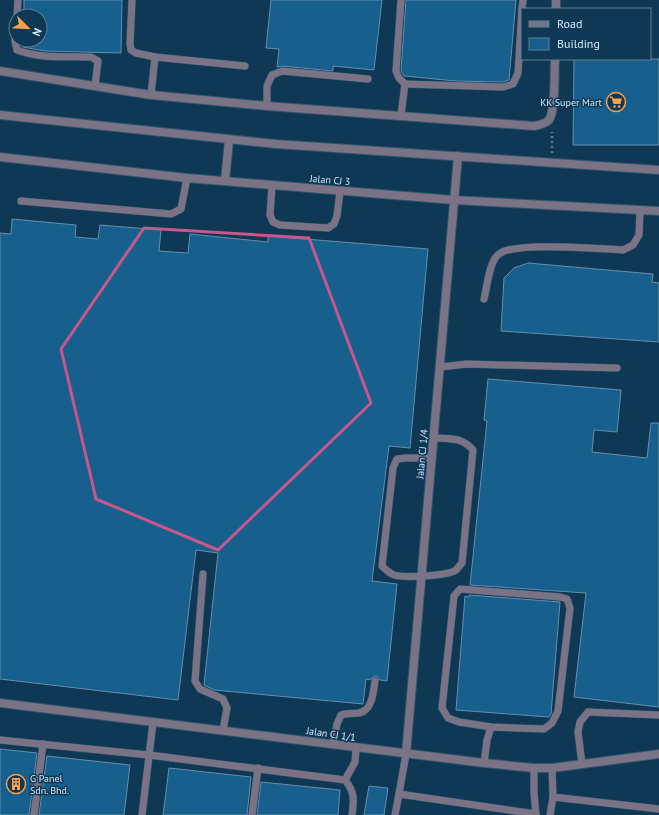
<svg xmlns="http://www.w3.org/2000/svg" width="659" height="815" font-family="'PT Sans',sans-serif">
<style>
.building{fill:#175f8d;stroke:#658eae}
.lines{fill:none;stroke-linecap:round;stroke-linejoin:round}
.service-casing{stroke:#2e546f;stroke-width:8}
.minor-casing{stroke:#2e546f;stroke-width:10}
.tertiary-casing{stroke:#2e546f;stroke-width:10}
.path{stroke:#5a7c94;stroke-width:2.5;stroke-dasharray:2 3;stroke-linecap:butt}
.service{stroke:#7a7386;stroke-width:7}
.minor{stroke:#7a7386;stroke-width:8}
.tertiary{stroke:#7a7386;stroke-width:8}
.marked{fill:none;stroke:#c8578b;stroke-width:3;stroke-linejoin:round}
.labels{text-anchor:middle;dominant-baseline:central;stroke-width:3;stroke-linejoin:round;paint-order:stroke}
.poi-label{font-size:10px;fill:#d5eafc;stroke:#0e3854;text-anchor:end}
.street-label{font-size:10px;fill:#d5eafc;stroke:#0e3854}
</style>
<rect width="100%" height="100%" fill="#0e3854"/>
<g class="building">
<path d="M24,0H122L121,53L45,51L23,47V40H40V16H24Z"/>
<path d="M271,0H382L374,70L333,66V71L282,66L277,67L279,49L266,48Z"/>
<path d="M406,0H516L509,80L502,82L456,81L404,76L401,70Z"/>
<path d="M574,59H659V145H573Z"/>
<path d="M12,219L76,225L75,237L98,239L100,225L161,230L159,251L188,253L190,234L268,242V236L428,249L410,448L389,446L372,581L397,584L387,681L380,680L378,677L375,676L373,677L370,680L366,679L363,704L214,690L204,685L218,553L196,550L178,700L0,679V233L11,234Z"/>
<path d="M528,263L653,274L652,282L659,283V342L501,331L504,278L514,268Z"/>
<path d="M488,379L621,390L617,432L594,430L592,452L647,458L651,423H659V707L574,697L586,593L470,585L487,421L484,420Z"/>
<path d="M469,595L560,602L551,714L549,717L456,710L465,596L469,597Z"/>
<path d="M0,749L37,753L29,815H0Z"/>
<path d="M47,756L130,765L124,815H39Z"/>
<path d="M169,768L251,777L247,815H163Z"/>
<path d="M261,782L340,790L338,815H257Z"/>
<path d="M369,786L388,788L384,815H364Z"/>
</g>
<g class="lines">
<g class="service-casing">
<g id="service">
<path d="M132,0L130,43L131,50L136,53L155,57"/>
<path d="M401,0L396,71L399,78L405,84L401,115"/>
<path d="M522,9L523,0"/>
<path d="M17,16L18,0"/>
<path d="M16,27L15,42L17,50C40,59 67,56 91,57L98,61L95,86"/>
<path d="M405,84L503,87L513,84L518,73L522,9"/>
<path d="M151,95L155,57L245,66"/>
<path d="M267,106V86L272,75L282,71L368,79"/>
<path d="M272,185L270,215L273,222L280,225L328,228L334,224L337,216L340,191"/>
<path d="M21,201L171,214L181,209L187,178"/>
<path d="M484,299C487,288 489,261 499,254C515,241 599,249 623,250L633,245L639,235L640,211"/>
<path d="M440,367L467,364L617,368"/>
<path d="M432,458H406L397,459L393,468L382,566C386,570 389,573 394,575C404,578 448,576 456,570C458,568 460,565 462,563L473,450C462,437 450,439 434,438"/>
<path d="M203,574L195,681L200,689L223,699L227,708L223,730"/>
<path d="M460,589L560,597L567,599L570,608L558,711L552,723L544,729L491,727L459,722L448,718L442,708L454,596Z"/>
<path d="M0,740L149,755L345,780C355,792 354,800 352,815"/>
<path d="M333,744L337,724L341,715C347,713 353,714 359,713C373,710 373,692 375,681"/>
<path d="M406,754L399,794L536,814"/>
<path d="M484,763L487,740L491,727"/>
<path d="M582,764L578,732L580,722L588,712L659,715"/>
<path d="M534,768V793L536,815"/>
<path d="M345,780L355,762L356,748"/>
<path d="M553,797L659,809"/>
<path d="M34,815L43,744"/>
<path d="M142,815L153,722"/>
<path d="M252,815L258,768"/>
<path d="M395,815L399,794"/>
<path d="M550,815L553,797L552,768"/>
</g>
</g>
<g class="minor-casing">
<g id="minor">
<path d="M556,9V0"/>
<path d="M0,71L151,95L267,106L534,126C540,125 545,124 549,120C556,110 554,72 555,59"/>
<path d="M0,703L484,763L534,768H552L659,754"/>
<path d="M406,754L458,156"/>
</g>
</g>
<g class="tertiary-casing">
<g id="tertiary">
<path d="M0,115L276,144L659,170"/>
<path d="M0,157L187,178L454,200L659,211"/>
<path d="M225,181L229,140"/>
</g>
</g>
<path class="path" d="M552,153V132"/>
<use href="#service" class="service"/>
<use href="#minor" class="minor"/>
<use href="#tertiary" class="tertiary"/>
</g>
<path class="marked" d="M144,228L309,238L371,403L218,550L96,499L61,349Z"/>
<defs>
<g id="supermarket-ring" transform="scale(1)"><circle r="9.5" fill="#0e3854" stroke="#f8a14a" stroke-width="1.5"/><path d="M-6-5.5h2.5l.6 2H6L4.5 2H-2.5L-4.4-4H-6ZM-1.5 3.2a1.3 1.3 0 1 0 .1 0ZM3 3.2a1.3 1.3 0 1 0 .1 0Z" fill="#f8a14a"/></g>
<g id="building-ring" transform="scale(1)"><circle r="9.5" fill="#0e3854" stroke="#f8a14a" stroke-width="1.5"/><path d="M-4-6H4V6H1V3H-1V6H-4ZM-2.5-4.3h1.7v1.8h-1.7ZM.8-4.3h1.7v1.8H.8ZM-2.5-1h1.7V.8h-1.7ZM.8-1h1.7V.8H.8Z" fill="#f8a14a"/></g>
</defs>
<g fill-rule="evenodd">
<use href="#supermarket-ring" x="616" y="102"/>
<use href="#building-ring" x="16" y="784"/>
</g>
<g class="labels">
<g class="poi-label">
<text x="602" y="102">KK Super Mart</text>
<text x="30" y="778" text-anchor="start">G Panel<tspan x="30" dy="12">Sdn. Bhd.</tspan></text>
</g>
<g class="street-label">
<text transform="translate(330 180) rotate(5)">Jalan CJ 3</text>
<text transform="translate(422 454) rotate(-85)">Jalan CJ 1/4</text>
<text transform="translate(331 734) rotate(8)">Jalan CJ 1/1</text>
</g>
</g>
<rect x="521" y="8" width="130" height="52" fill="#0e3854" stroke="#5e7f97"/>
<rect x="529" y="21" width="20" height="6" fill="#7a7386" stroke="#5e7f97"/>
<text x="557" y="28" font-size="12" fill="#d5eafc">Road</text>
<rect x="529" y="38" width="20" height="12" fill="#175f8d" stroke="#5e7f97"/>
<text x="557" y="48" font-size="12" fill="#d5eafc">Building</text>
<g transform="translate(28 28) rotate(114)"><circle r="19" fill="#0e3854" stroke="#5e7f97"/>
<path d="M0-3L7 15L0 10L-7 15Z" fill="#f8a14a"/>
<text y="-6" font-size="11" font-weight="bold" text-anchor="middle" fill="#d5eafc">N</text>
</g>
</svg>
